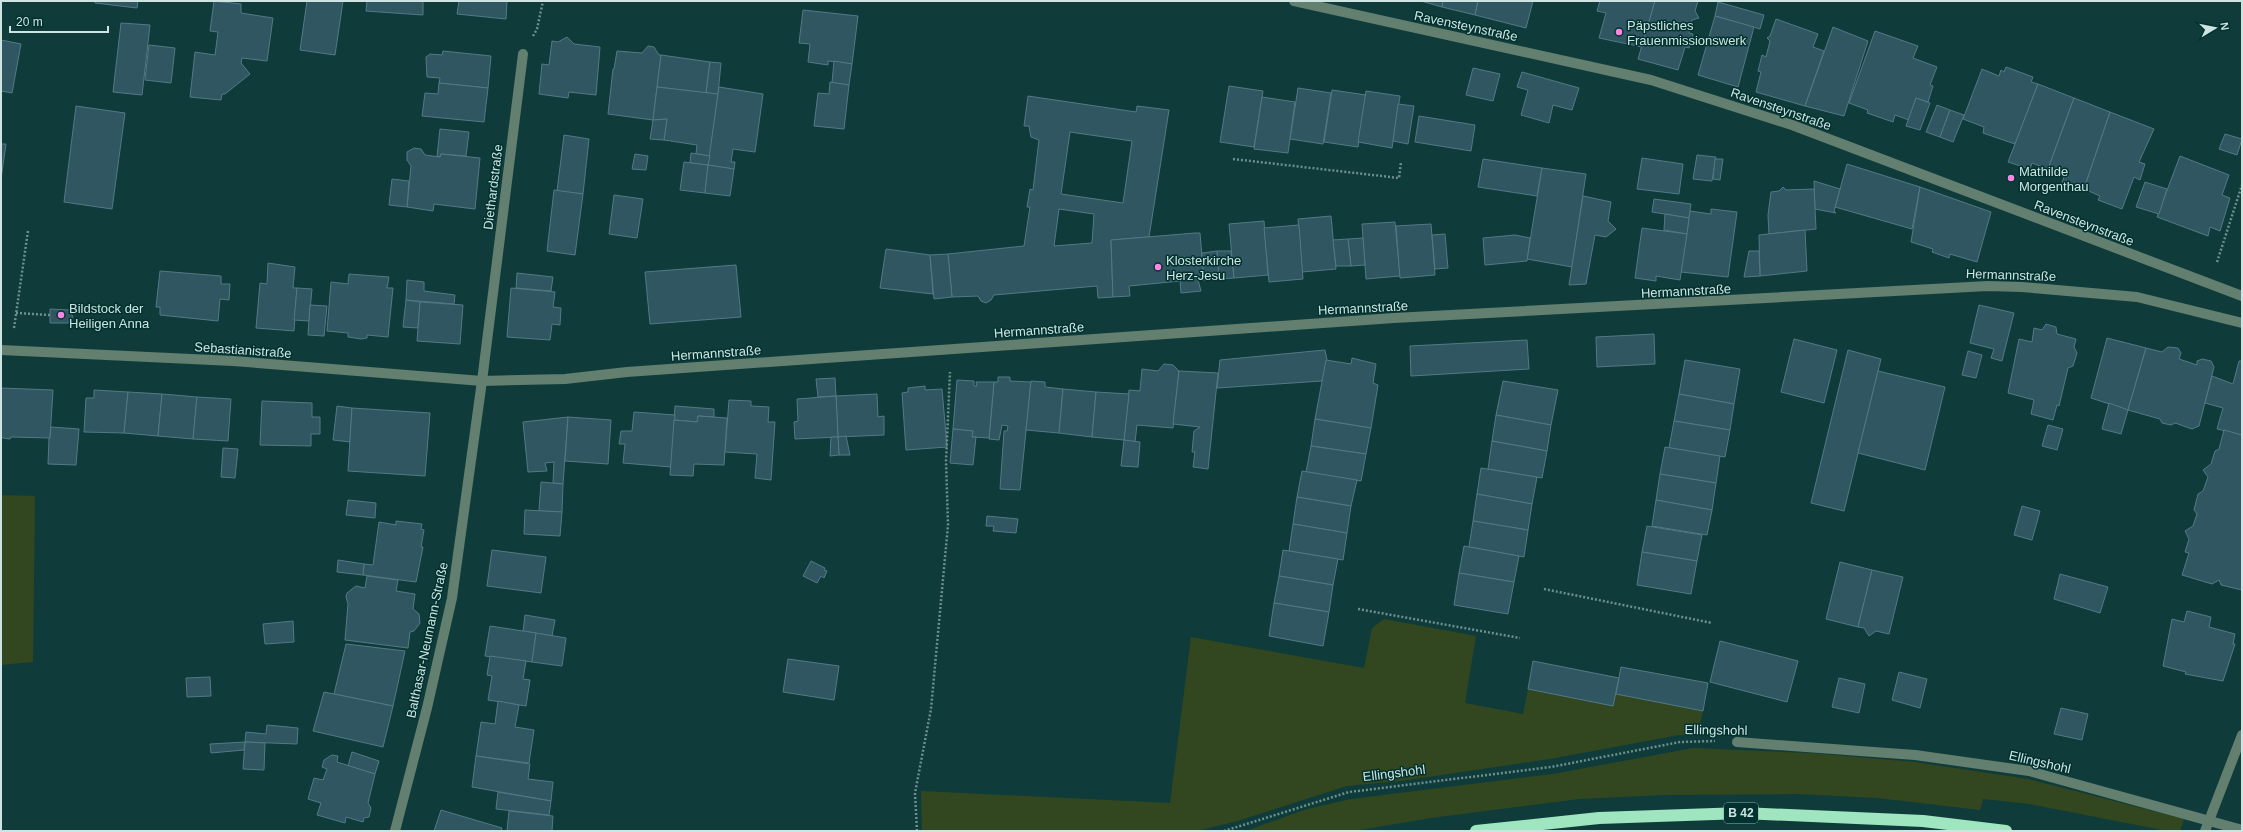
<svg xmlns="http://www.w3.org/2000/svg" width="2243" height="832" font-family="Helvetica,sans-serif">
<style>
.green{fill:#32471f}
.building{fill:#2f5661;stroke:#527a86;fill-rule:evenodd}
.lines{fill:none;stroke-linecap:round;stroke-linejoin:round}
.path{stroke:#6d8f8d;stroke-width:2.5;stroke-dasharray:2 2;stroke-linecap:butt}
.minor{stroke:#637f6f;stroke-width:10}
.highway{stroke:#9ee5c0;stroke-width:12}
.poi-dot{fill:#fc86e3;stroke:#02322f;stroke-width:1.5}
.labels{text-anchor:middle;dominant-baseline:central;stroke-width:3;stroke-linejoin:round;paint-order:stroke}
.shield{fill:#02322f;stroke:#91afac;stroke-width:1}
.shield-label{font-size:12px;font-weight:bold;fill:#cee4e2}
.poi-label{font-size:13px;fill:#cee4e2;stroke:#02322f;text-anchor:start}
.street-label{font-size:13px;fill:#cee4e2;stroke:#02322f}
</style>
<rect width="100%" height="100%" fill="#0f3c3a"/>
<g class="green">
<path d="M1,495L35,496L33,662L1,665Z"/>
<path d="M1384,619L1476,636L1465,703L1523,714L1528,689L1612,706L1616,694L1703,711L1697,736L1679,735L1550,759L1401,781L1347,786L1234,822L1196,831H922L921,791L1170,803L1191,637L1364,668L1372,628Z"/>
<path d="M1693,748L1810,753L1915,762L2028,779L2184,819L2180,831H2167L2030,804L1983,799L1980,810L1877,798L1798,794L1664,795L1579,799L1431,818L1353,831H1246L1307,809L1351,799L1553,774Z"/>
</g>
<g class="building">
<path d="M95,1H138L137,8L95,3Z"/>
<path d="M214,1L241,4V13L273,18L267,61L242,58L241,63L250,74L225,94H222L221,100L190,97L195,52L215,55L218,32L210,31Z"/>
<path d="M307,1H343L335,55L300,50Z"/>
<path d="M367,1H423V15L366,11Z"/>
<path d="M459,1H507L506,19L457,14Z"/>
<path d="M1421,1H1443L1442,7Z"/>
<path d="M1443,1H1478L1475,15L1442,7Z"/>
<path d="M1478,1H1533L1526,28L1475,15Z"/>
<path d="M1600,1H1655L1642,47L1599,38L1606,13L1597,11Z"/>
<path d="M1655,1H1698L1695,11L1699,18L1692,20L1689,33L1693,34L1689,48L1685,47L1678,70L1638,59Z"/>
<path d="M1718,2L1764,15L1760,29L1715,16Z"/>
<path d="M803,10L858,16L852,64L828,61V65L808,62L810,44L799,43Z"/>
<path d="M1715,16L1754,27L1738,87L1698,75Z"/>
<path d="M1776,19L1818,34L1813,47L1824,51L1805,106L1756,92L1761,72L1758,71L1762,55L1766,57L1770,41L1767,38L1770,36Z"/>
<path d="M121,23L150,25L142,95L113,92Z"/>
<path d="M1833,27L1868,41L1844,116L1805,106Z"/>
<path d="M1875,31L1918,46L1913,58L1937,67L1930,85L1933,86L1928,102L1916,98L1909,120L1895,115L1893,122L1867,113L1868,110L1849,103Z"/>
<path d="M567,37L574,44L600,47L596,95L569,92L568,98L539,94L542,64L549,65L552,41L558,42Z"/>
<path d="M1,40L21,44L12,93L1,91Z"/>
<path d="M149,45L175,48L171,83L145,80Z"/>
<path d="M648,46L654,47L659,55H661L653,120L608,114L613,69H614L617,51L642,53Z"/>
<path d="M443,51L491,56L488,88L439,83L440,78L427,77L426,57L430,54L442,55Z"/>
<path d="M661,55L710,62L706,93L657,87Z"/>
<path d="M834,61L852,64L849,85L832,83Z"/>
<path d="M710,62L721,63L718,94L706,93Z"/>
<path d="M2006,67L2033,77L2031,82L2038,84L2015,144L1983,133L1984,127L1963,119L1982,69L1999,76L2001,70L2004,72Z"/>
<path d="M1473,68L1500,74L1493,101L1466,95Z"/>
<path d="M1522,72L1579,88L1572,110L1553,105L1549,123L1521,115L1528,90L1517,87Z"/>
<path d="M830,82L849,85L844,129L814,126L818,93L829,94Z"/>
<path d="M439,83L488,88L484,122L422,116L425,93L438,94Z"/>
<path d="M2038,84L2074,98L2048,169L2032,163L2030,169L2008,162Z"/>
<path d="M1229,86L1263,91L1254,147L1220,142Z"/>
<path d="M657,87L718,94L710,156L696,154L697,145L664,140L667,119L653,120Z"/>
<path d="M719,87L763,94L755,152L733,149L731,162H735L734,169L708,165Z"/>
<path d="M1298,88L1331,93L1323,144L1290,139Z"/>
<path d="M1332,90L1366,95L1358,147L1324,142Z"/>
<path d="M1366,91L1400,96L1392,148L1358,142Z"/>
<path d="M1028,96L1136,112L1137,106L1169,110L1149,237L1111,240L1113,297L1098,298L1097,286L994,295L991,300L986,303L981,301L978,296L952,297L948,254L1024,246L1030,207H1027L1030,189L1033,190L1039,140L1031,137L1029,126H1024ZM1070,132L1132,141L1123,203L1061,194ZM1059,209L1094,214L1092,243L1054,246Z"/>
<path d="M1262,97L1295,102L1288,153L1254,149Z"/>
<path d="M1916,98L1930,103L1920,130L1906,126Z"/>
<path d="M2074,98L2110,112L2084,189L2062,182L2065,175L2048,169Z"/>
<path d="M1398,104L1414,106L1408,144L1393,141Z"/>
<path d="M1937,105L1950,110L1940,137L1926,132Z"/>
<path d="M76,106L125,113L112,209L64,202Z"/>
<path d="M1950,110L1964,115L1953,142L1940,137Z"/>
<path d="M2110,112L2154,129L2139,162L2145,164L2140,180L2134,177L2122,209L2098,200L2100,196L2084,189Z"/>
<path d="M1419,116L1475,125L1471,151L1415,142Z"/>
<path d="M667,119L664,140L650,139L653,120Z"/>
<path d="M440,129L469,132L466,156L441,154L440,157L437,156Z"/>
<path d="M2225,134L2242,139L2237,155L2219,149Z"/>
<path d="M564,135L589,139L583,194L557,191Z"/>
<path d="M1,144H6L1,179Z"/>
<path d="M414,148L421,149L425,155L440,157L441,154L480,158L475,209L434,204L433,211L407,207L411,166L407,160V152Z"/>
<path d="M691,153L710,156L708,165L690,163Z"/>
<path d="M635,154L648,156L646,170L632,169Z"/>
<path d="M1697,155L1716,157L1712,181L1693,179Z"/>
<path d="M2180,156L2229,175L2222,195L2230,198L2220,231L2210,227L2208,236L2157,217Z"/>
<path d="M1642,158L1683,164L1679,194L1637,189Z"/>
<path d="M1483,159L1542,168L1537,196L1478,187Z"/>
<path d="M1715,159H1723L1720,180L1713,179Z"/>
<path d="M684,162L708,165L705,193L680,190Z"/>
<path d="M1847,164L1920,187L1912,229L1835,207Z"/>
<path d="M708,165L734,169L730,196L705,193Z"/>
<path d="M1542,168L1586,174L1572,267L1527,259Z"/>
<path d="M392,179L409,181L407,207L389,205Z"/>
<path d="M1814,181L1840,189L1834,211L1836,213L1815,209Z"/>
<path d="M2145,182L2167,189L2159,214L2136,207Z"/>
<path d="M1783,187L1786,190L1814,189L1816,229L1769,234L1768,215L1771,192L1779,191Z"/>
<path d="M1920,187L1991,212L1977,262L1950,254L1949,258L1932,252L1933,249L1911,242Z"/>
<path d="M554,190L583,194L575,255L547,251Z"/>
<path d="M614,195L643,199L637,238L609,234Z"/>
<path d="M1583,196L1611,202L1608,221L1616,229L1606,237L1595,235L1586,284L1569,285Z"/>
<path d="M1654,199L1691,204L1689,218L1652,212Z"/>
<path d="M1711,209L1737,212L1728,277L1681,272L1690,211L1711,214Z"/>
<path d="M1665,214L1689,218L1687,234L1664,230Z"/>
<path d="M1331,216L1336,269L1302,272L1298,219Z"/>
<path d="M1264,221L1268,275L1234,278L1229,224Z"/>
<path d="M1395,222L1400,276L1366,279L1362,224Z"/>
<path d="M1431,224L1435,275L1400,278L1396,226Z"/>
<path d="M1299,225L1303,279L1269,282L1264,228Z"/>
<path d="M1642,228L1687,234L1680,280L1656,276V281L1635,278Z"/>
<path d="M1805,230L1807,271L1760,276L1759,235Z"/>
<path d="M1195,233H1200L1204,280H1198L1201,291L1181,293L1180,281L1129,286L1130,296L1113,297L1111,240Z"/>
<path d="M1445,234L1448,268L1435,269L1432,235Z"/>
<path d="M1515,235L1530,238L1527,261L1485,265L1483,238Z"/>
<path d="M1363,238L1365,265L1351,266L1348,239Z"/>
<path d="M1348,239L1351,266H1336L1333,240Z"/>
<path d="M886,249L930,255L933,294L880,288Z"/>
<path d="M1217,251H1231L1234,278L1219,279Z"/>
<path d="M1217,251L1219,279L1204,280L1202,253Z"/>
<path d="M1749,251H1759L1760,276L1744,277Z"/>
<path d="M948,254L952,297L934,299L930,255Z"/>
<path d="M268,263L295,267L293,288H297L294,331L256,328L260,283L267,284Z"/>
<path d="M736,265L741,317L650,324L645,272Z"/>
<path d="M160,271L221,276V284H230L229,300L220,299L218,321L160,315V307H156Z"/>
<path d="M517,273L553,277L551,291L516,288Z"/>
<path d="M349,274L389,277L387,288H393L388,337L367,335V338L361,339L348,337V333L327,331L331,282L348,284Z"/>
<path d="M407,280L424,282V291L455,295L454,304L406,300Z"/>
<path d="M297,288L312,289L309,321L294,320Z"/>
<path d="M511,288L555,292L553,307L561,308L560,325L552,324L550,340L507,337Z"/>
<path d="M406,300L420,302L418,328L403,327Z"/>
<path d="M420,302L463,305L460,344L417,341Z"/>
<path d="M310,305L327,306L324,336L308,335Z"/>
<path d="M1979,305L2014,313L2002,361L1991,358L1994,349L1970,343Z"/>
<path d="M50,309L69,310L73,317L68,321L69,323H50Z"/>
<path d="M2046,324L2056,327L2057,334L2076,339L2074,347L2077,353L2073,366L2068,368L2059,406L2057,405L2053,420L2031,414L2034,400L2008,393L2019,339L2032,342L2034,328L2042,330Z"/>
<path d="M1654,334L1655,364L1597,367L1596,337Z"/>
<path d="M2107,338L2146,348L2128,410L2091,398Z"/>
<path d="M1794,339L1837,350L1824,403L1781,392Z"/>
<path d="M1527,340L1529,369L1411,376L1410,346Z"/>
<path d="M2168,347L2178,348L2181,353L2179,359L2197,365V361L2202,359L2211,361L2214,367L2199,426L2192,429L2175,423L2171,425L2162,423L2160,419L2128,410L2146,348L2162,352Z"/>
<path d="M1325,350L1327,360L1322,381L1217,388L1220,360Z"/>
<path d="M1848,350L1881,359L1844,511L1811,503Z"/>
<path d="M1968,351L1982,355L1976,378L1962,375Z"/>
<path d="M1352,358L1376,364L1373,383L1378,385L1371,428L1315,419L1326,360L1351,364Z"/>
<path d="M1685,360L1740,369L1734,404L1679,394Z"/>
<path d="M2239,361H2242V435L2217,429L2223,408L2205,403L2212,376L2233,384Z"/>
<path d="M1164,364L1173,365L1179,371L1173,428L1137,425L1135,442L1124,440L1129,390L1140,391L1142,369L1158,371Z"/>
<path d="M1179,371L1218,373L1208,469L1193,467L1195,452H1192L1194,431L1200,427L1173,424Z"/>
<path d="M1878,371L1945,387L1925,470L1858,453Z"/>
<path d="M998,377H1010V381L1031,382L1020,490L1000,489L1004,431H1007L1008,426L1002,425L999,440L989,439L994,382H998Z"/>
<path d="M835,378L836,396L818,397L816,379Z"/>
<path d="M957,380L974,381V386H977L976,382H994L989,438L972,437L973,431L953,429Z"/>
<path d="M1031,381L1045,382V387L1063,389L1059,433L1026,430Z"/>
<path d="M1503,381L1558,390L1551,425L1496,415Z"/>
<path d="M925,386V390L942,389L947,447L906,450L902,393L908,392V388Z"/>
<path d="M1,388L53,390L50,438L11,437L10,439L3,438L1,436Z"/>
<path d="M1063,389L1096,392L1092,437L1059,433Z"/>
<path d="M94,390L128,392L124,433L84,432L86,398H94Z"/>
<path d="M128,392L162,394L158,436L124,433Z"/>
<path d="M1096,392L1129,394L1124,440L1092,437Z"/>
<path d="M162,394L197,397L193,439L158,436Z"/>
<path d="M877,394L878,417L884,416V435L838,437L836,396Z"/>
<path d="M1679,394L1734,404L1730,430L1674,421Z"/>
<path d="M836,396L838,437L795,439L794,422L798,421L797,399Z"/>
<path d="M197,397L231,399L228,441L193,439Z"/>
<path d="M729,400L751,401V406L769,407L768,422H775L771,480L755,478L757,454L725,452Z"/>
<path d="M262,401L312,403V417H320V434H311V446L260,445Z"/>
<path d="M2109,403L2128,410L2121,434L2102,429Z"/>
<path d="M337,406L352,408L350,442L333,440Z"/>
<path d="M675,406L714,409V417L698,416L697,422L674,420Z"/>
<path d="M352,408L430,413L425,476L348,471Z"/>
<path d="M634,412L675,415L671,467L623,463L625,444H619L621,431H632Z"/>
<path d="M1496,415L1551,425L1547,451L1492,441Z"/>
<path d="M698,416L727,418L724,465L694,464L693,476L670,475L674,420L697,422Z"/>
<path d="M568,417L563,484L553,483L554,462L545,463L547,471L528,472L523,422Z"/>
<path d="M568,417L611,420L608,464L565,461Z"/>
<path d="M1315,419L1371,428L1366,454L1311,446Z"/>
<path d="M1674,421L1730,430L1725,457L1669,448Z"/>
<path d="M2048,425L2063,429L2057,450L2042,446Z"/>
<path d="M51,427L79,429L76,465L48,464L49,438H50Z"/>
<path d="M953,429L973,431L972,437H976L973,465L950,463Z"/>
<path d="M2224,430L2242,435V590L2221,585L2219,580L2212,584L2182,575L2189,553L2185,552L2189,539L2185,531L2193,526L2197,514L2194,510L2198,494L2203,491L2208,477L2203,470L2211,464L2215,451L2219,449Z"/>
<path d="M846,436L850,455H839L838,437Z"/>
<path d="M831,437H838L839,455L830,456Z"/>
<path d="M1124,440L1140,442L1138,467L1121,466Z"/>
<path d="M1492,441L1547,451L1542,478L1488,469Z"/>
<path d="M1311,446L1366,454L1361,481L1306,472Z"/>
<path d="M1665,447L1720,456L1716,483L1660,474Z"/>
<path d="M223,448L238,449L235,478L221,477Z"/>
<path d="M1481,468L1537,477L1532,504L1477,494Z"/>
<path d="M1302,471L1357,480L1351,506L1297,497Z"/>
<path d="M1660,474L1716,483L1712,510L1656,500Z"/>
<path d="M541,482L563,484L562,512L539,511Z"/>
<path d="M1477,494L1532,504L1528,530L1473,521Z"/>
<path d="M1297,497L1351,506L1347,533L1293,524Z"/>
<path d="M348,500L376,503L375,518L346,515Z"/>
<path d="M1656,500L1712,510L1707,535L1652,526Z"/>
<path d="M2022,506L2040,511L2032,540L2014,535Z"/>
<path d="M525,510L562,512L560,536L524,534Z"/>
<path d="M987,516L1018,519L1016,533L993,531L994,526H986Z"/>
<path d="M396,521L422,524L421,529L424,530L421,547H423L416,582L363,575L364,564L373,565L379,522L396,525Z"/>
<path d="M1473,521L1528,530L1524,557L1469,547Z"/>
<path d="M1293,524L1347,533L1343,560L1289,551Z"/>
<path d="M1647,526L1702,535L1697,561L1642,552Z"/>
<path d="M1464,546L1519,556L1514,582L1459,573Z"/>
<path d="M492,550L546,557L541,593L487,586Z"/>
<path d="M1283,550L1338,559L1333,585L1279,576Z"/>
<path d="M1642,552L1697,561L1691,594L1637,585Z"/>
<path d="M338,560L364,564L363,575L337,572Z"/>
<path d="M811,561L825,568L824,570L827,571L824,578L821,576L817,583L803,576Z"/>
<path d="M1840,562L1872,570L1858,627L1826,619Z"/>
<path d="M1872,570L1903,577L1889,634L1876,631L1869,636L1864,628L1858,627Z"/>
<path d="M1459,573L1514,582L1508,614L1454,605Z"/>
<path d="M2060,574L2108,587L2100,613L2054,599Z"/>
<path d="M367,576L398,580L396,591L415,594L413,609L419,614L420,623L414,631L410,632L408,648L345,640L348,604L346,597L347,593L356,586L365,588Z"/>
<path d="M1279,576L1333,585L1329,612L1274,603Z"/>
<path d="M1274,603L1329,612L1323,646L1269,636Z"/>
<path d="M2187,611L2211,617L2209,627L2235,634L2233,644H2235L2223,681L2185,674L2186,672L2163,666L2172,619L2184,622Z"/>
<path d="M525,615L555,620L552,636L523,631Z"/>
<path d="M293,621L294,642L265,644L263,624Z"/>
<path d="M490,626L536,633L532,662L485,656Z"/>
<path d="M536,633L566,638L562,666L532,662Z"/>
<path d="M1720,641L1798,661L1787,702L1710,682Z"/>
<path d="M346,644L405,651L393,706L334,694Z"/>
<path d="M490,656L526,661L523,679L530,680L526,706L488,700L492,676L487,675Z"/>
<path d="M788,659L839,666L834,700L783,692Z"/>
<path d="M1533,661L1619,678L1613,706L1528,689Z"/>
<path d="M1621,667L1708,683L1703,711L1616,694Z"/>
<path d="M1899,672L1927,679L1920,708L1892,700Z"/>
<path d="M210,677L211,696L187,697L186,678Z"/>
<path d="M1839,678L1865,684L1859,713L1832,707Z"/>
<path d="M324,692L393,706L383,747L313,731Z"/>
<path d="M498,701L519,705L515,727L534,730L529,763L476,756L481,722L495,724Z"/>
<path d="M2061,708L2088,714L2082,740L2054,734Z"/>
<path d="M267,725L298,728L297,744L245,742L246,732L266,734Z"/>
<path d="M245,742L265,743L264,770L243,769Z"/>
<path d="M245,742L244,750L211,753L210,744Z"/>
<path d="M352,752L379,761L375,774L348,766Z"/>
<path d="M332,755L338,756L337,762L375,774L368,803L371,808L369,817L364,818L363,822L346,817L345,823L317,815L321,803L308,799L314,778L323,780L327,769L322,767L324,760Z"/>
<path d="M476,756L530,764L528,779L553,782L551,801L472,787Z"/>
<path d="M498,792L551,801L549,815L496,809Z"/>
<path d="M441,810L502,828L501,831H434Z"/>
<path d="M509,811L553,816L552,831H507Z"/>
</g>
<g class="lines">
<g class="path">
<path d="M533,36L537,29L543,1"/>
<path d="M1233,159L1399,178L1401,162"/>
<path d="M2217,262L2242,185"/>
<path d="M16,313L50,315"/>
<path d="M14,328L28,231"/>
<path d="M1544,589L1712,623"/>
<path d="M1358,609L1520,638"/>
<path d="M917,831L915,793L931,709L948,525L946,461L950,372"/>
<path d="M1224,831L1349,792L1551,767L1680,742L1715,741"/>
</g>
<g class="minor">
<path d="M1294,1L1651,80L1792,125L2242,296"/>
<path d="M1,350L233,361L482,381L565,379L627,372L1394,318L1988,286L2022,287L2137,297L2242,323"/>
<path d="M1737,742L1915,755L2029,771L2242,830"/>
<path d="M395,831L427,708L452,598L482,381L523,54"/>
<path d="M2205,831L2242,735"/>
</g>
<path class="highway" d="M1476,831L1599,818L1743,813L1923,821L2006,831"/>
</g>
<g class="poi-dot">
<circle cx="1619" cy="32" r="4"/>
<circle cx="2011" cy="178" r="4"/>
<circle cx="1158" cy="267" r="4"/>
<circle cx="61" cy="315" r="4"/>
</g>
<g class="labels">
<rect class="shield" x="1724" y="803" width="34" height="20" rx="3"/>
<g class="shield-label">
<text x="1741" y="813">B 42</text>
</g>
<g class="poi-label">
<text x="1627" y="25">Päpstliches<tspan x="1627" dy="15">Frauenmissionswerk</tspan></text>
<text x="2019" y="171">Mathilde<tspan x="2019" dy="15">Morgenthau</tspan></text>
<text x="1166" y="260">Klosterkirche<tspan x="1166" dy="15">Herz-Jesu</tspan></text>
<text x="69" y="308">Bildstock der<tspan x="69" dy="15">Heiligen Anna</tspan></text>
</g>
<g class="street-label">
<text transform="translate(1466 26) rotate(12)">Ravensteynstraße</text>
<text transform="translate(1781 109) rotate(19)">Ravensteynstraße</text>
<text transform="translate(493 187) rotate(-83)">Diethardstraße</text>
<text transform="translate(2084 223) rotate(21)">Ravensteynstraße</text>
<text transform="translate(2011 275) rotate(2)">Hermannstraße</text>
<text transform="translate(1686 291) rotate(-3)">Hermannstraße</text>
<text transform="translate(1363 308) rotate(-3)">Hermannstraße</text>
<text transform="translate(1039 330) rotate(-4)">Hermannstraße</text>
<text transform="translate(243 350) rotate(4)">Sebastianistraße</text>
<text transform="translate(716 353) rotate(-4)">Hermannstraße</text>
<text transform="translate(427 640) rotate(-78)">Balthasar-Neumann-Straße</text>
<text transform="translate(1716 730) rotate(1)">Ellingshohl</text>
<text transform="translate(2040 762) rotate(13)">Ellingshohl</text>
<text transform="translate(1394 773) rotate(-7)">Ellingshohl</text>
</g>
</g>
<rect width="2243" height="832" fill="none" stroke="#cee4e2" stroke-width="4"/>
<g transform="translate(2215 28) rotate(80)" stroke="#02322f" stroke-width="3" paint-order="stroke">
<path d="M0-3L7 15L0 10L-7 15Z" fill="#cee4e2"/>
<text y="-6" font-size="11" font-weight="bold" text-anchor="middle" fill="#cee4e2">N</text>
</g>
<path d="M10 26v6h98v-6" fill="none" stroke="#cee4e2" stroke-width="2"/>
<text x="16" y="26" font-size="12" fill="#cee4e2" stroke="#02322f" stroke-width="3" paint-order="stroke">20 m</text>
</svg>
